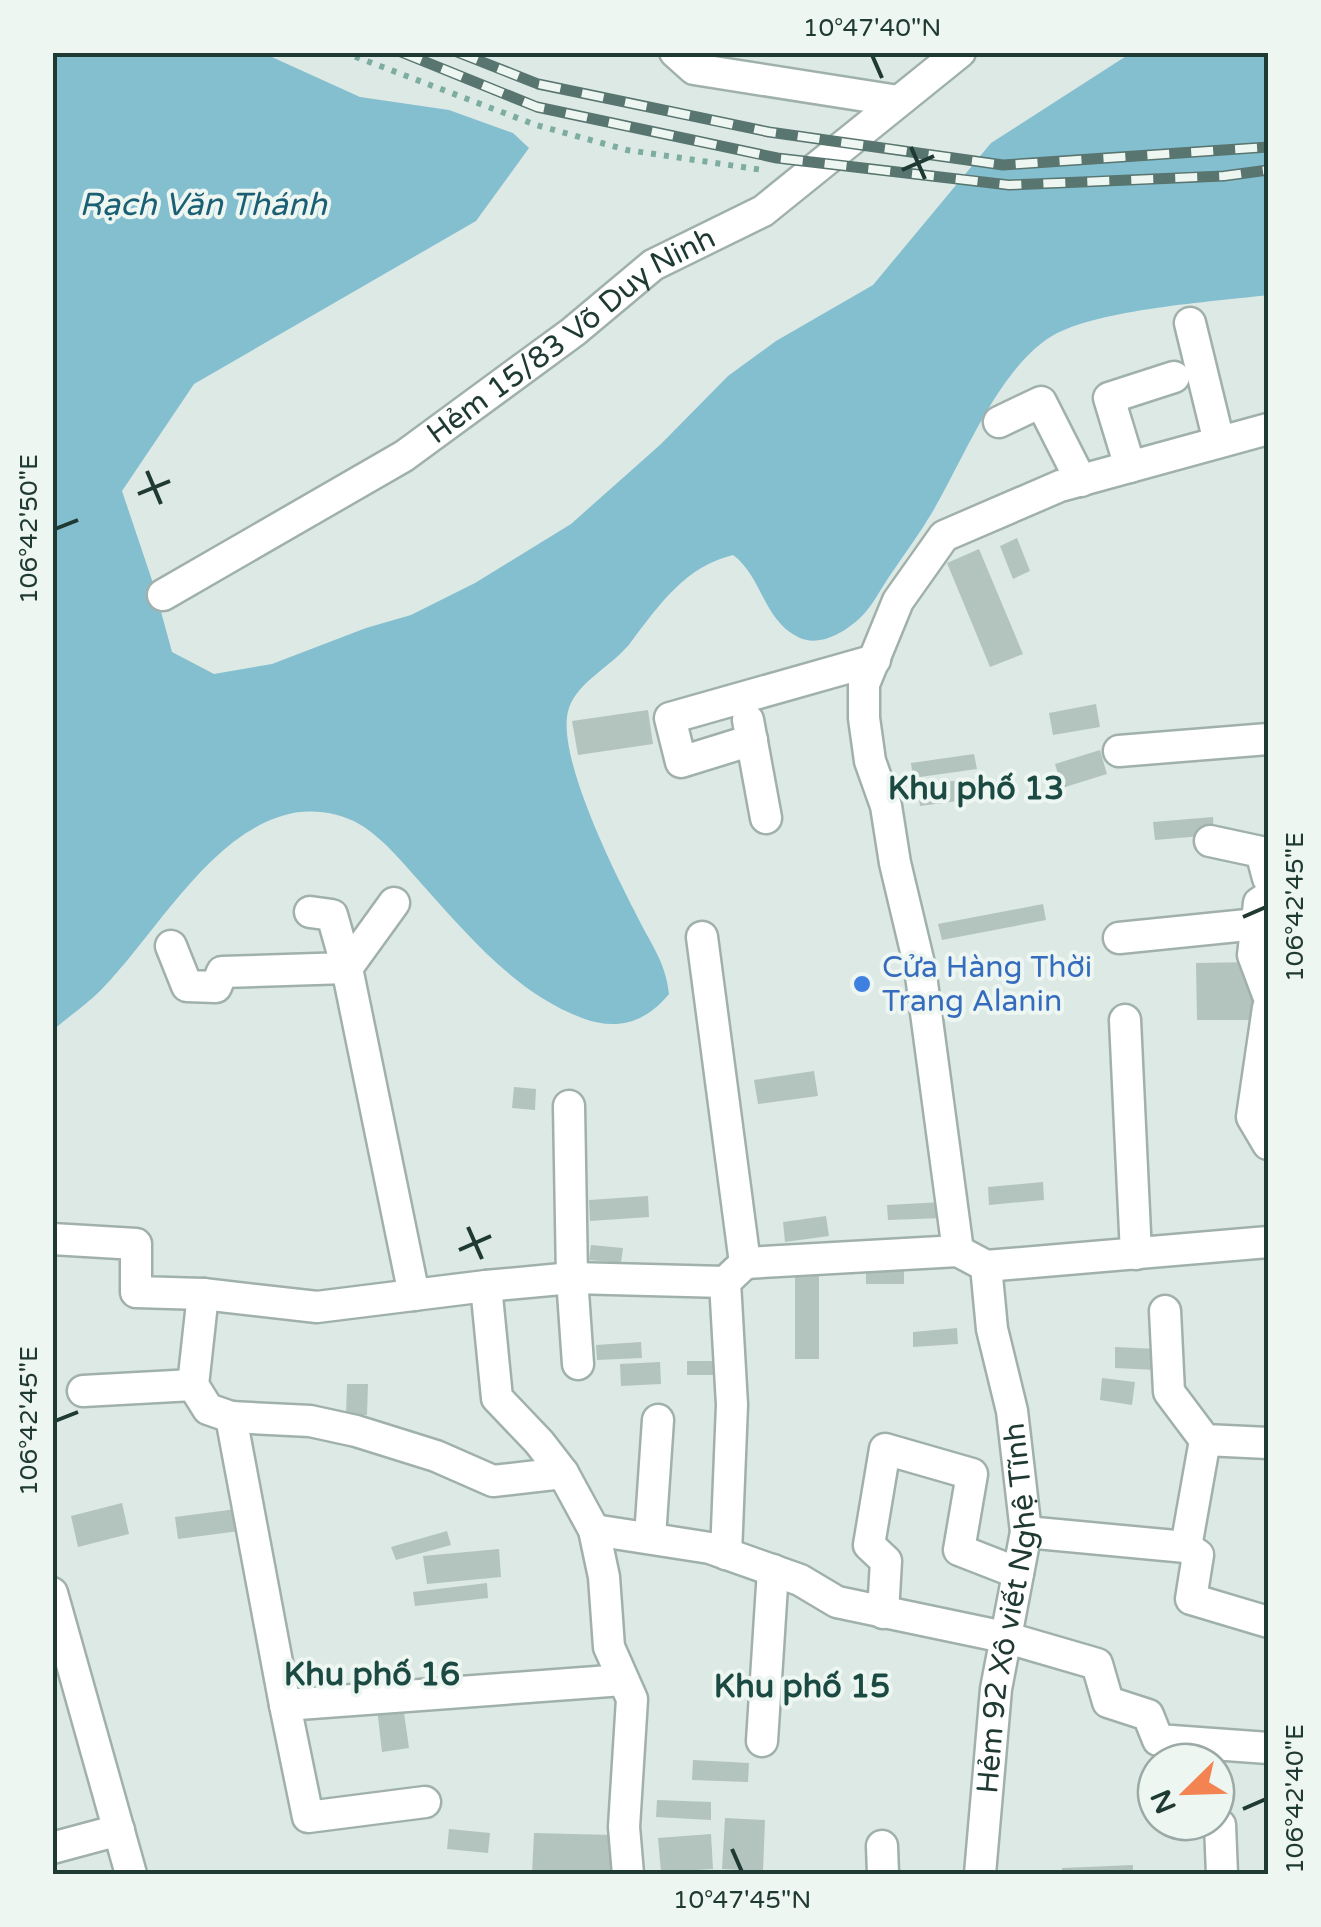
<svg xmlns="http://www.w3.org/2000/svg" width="1321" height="1927" font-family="'Varela Round',sans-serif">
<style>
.water{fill:#84bfd0}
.building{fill:#b3c4be}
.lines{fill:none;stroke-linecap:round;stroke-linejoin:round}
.minor-casing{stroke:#a0b1ac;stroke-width:35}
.path{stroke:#7dada1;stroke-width:6;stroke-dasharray:5 8;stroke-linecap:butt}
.minor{stroke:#fff;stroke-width:30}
.rail-casing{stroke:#59756f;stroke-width:11}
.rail{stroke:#eef6f2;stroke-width:8;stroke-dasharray:22;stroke-linecap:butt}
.ticks{fill:none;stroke:#1f3933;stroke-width:4}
.shop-dot{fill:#3f7fe0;stroke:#eef6f2;stroke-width:4}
.labels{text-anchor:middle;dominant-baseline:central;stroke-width:8;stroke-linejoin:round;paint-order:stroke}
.street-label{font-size:30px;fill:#1f3933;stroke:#eef6f2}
.shop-label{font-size:30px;fill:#366cbe;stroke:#eef6f2;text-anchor:start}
.water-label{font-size:32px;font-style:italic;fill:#1a5f74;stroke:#eef6f2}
.neighbourhood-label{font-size:32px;font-weight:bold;fill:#1b4a42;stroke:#eef6f2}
.neatline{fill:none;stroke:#1f3933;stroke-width:4}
.ticks-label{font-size:25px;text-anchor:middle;fill:#1f3933}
</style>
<rect width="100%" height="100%" fill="#dde9e5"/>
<path class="water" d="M53,53H263L360,97L449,110L513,133L529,148L476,221L194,384L122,491L154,586L172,652L214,674L272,664L366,628L411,615L475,583L571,524L661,444L728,376L776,341L873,285L991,143L1131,53H1268V295C1212,302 1098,309 1052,336C999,368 964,458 933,511C920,533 905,553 891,574C881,588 872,607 860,618C845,632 819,648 798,637C763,620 762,576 733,555C686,566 659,605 631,642C613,666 578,681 569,708C554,751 613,869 634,910C648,940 666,961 669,994C645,1023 617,1031 582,1018C514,992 467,934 420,882C403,863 382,837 359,824C339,812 308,808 285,815C208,836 153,938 100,991C86,1005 68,1017 53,1030Z"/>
<g class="building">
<path d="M1017,538L1030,571L1013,579L1000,546Z"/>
<path d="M979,549L1023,654L990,667L947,563Z"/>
<path d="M1096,704L1100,727L1053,735L1049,713Z"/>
<path d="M648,710L653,744L578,755L572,721Z"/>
<path d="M1100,750L1107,774L1062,788L1055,764Z"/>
<path d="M974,754L977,769L913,778L911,763Z"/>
<path d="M963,780L966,800L920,806L917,785Z"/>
<path d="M1213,817L1214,835L1155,840L1153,822Z"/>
<path d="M1043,904L1046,920L942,940L938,924Z"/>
<path d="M1254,962L1255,1020H1197L1196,963Z"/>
<path d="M814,1071L818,1096L758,1104L754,1080Z"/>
<path d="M514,1087L536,1089L535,1110L512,1108Z"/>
<path d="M1043,1182L1044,1200L989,1205L988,1187Z"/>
<path d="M648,1196L649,1217L590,1221L589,1200Z"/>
<path d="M943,1202L944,1218L888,1220L887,1205Z"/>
<path d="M826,1216L829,1236L785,1242L783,1222Z"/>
<path d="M591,1245L623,1248L621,1263L589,1260Z"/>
<path d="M904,1264V1284H866V1265Z"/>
<rect x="795" y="1273" width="24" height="86"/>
<path d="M957,1328L958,1344L913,1347V1332Z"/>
<path d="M641,1342L642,1358L597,1360L596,1345Z"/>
<path d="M1115,1347L1157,1349L1156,1370L1115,1368Z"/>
<path d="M687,1361H720L721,1375H687Z"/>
<path d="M660,1362L661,1384L621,1386L620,1364Z"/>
<path d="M1102,1378L1135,1382L1132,1405L1100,1400Z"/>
<path d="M347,1384H368L367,1415H346Z"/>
<path d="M122,1503L129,1534L78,1547L71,1516Z"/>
<path d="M244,1508L247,1530L178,1539L175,1517Z"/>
<path d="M447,1531L451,1545L396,1560L391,1547Z"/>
<path d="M499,1549L501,1577L427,1584L423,1556Z"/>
<path d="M487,1583L488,1598L415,1606L413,1592Z"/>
<path d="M403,1706L409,1748L382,1752L377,1708Z"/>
<path d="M693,1760L749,1763L748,1782L692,1780Z"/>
<path d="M657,1800L711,1802V1820L656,1817Z"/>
<path d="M725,1818L765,1820L763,1871L722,1869Z"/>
<path d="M449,1829L490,1833L488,1853L447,1849Z"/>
<path d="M534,1833L614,1835L613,1874L532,1873Z"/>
<path d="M711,1834L713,1869L661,1872L658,1838Z"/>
<path d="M1133,1865V1874H1062V1868Z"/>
</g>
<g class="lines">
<g class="minor-casing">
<g id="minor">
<path d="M675,52L694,69L898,101"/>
<path d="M1190,323L1219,442"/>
<path d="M999,422L1041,402L1081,481"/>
<path d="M1130,467L1109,398L1174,377"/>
<path id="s1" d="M163,595L404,456L573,332L653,265L763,211L960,52"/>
<path d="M748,720L766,818"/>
<path d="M752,740L681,762L670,718L875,660"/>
<path d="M1119,751L1268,739"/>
<path d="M1210,841L1261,852L1268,878"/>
<path d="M1268,897L1259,903L1253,955L1268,995"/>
<path d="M394,903L347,968L414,1295"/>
<path d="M702,937L745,1263L725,1282L732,1405L726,1554"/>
<path d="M1119,938L1257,924"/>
<path d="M171,946L187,986L216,987L222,972L347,968L332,915L310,912"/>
<path d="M1268,1008L1252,1117L1268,1144"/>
<path d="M1125,1020L1136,1254"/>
<path d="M569,1106L572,1278L578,1364"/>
<path d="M52,1239L136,1244V1292L203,1294L317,1307L486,1286L497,1398L539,1442L563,1473L594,1530L604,1577L609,1647L632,1699L624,1827L628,1874"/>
<path d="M745,1263L958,1251"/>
<path d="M986,1266L1268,1242"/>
<path d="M486,1286L572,1278L725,1282"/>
<path d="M203,1294L193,1385L208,1409L231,1417L285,1705L623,1680"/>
<path d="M1165,1311L1169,1392L1205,1440L1268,1443"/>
<path d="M83,1391L193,1385"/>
<path d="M231,1417L310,1421L356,1431L436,1456L493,1481L563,1473"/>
<path d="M594,1530L710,1548L800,1580L837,1602L1004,1637L1097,1664L1108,1702L1148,1715L1158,1740L1268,1748"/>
<path d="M1026,1532L1186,1547L1198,1555L1191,1599L1268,1622"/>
<path d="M650,1537L658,1420"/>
<path d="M1186,1547L1205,1440"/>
<path d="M52,1593L131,1874"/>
<path d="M883,1613L886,1561L869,1545L885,1449L972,1474L959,1550L1018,1573"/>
<path d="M285,1705L308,1817L425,1802"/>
<path d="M762,1741L773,1570"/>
<path d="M1220,1825L1222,1874"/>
<path d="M882,1846L883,1874"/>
<path d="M52,1848L119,1830"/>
<path id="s2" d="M980,1874L996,1689L1026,1532L1012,1411L992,1329L986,1266L958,1251L920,968L895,863L886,806L870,761L864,718V684L898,601L944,536L1060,486L1268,429"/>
</g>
</g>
<path class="path" d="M343,52L536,125L627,150L763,170"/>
<use href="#minor" class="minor"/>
<g class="rail-casing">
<g id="rail">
<path d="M401,52L537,107L777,158L1009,185L1224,176L1268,170"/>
<path d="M457,52L538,84L769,132L1003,165L1268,147"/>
</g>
</g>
<use href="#rail" class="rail"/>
</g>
<path class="ticks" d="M872,55L882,78M911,147L925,179M902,170L934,156M147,471L161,504M138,494L170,481M55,529L78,520M1243,917L1266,907M468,1227L482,1259M459,1250L491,1236M55,1421L78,1412M1243,1809L1266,1799M732,1849L742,1872"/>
<circle class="shop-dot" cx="862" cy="984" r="10"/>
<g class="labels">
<g class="street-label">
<text stroke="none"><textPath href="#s1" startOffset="485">Hẻm 15/83 Võ Duy Ninh</textPath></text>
<text stroke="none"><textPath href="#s2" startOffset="268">Hẻm 92 Xô viết Nghệ Tĩnh</textPath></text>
</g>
<g class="shop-label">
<text x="882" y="967">Cửa Hàng Thời<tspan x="882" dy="34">Trang Alanin</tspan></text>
</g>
<g class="water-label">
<text x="203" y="205">Rạch Văn Thánh</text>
</g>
<g class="neighbourhood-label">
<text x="976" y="789">Khu phố 13</text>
<text x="372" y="1675">Khu phố 16</text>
<text x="802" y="1687">Khu phố 15</text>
</g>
</g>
<rect width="1321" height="1927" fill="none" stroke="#eef6f2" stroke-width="110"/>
<g transform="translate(1186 1792) rotate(247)"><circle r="48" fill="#eef6f2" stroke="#9baaa6" stroke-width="2.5"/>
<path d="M0-8L18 38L0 25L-18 38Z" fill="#f38452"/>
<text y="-15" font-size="28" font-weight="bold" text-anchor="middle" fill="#1f3933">N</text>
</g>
<rect x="55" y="55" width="1211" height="1817" class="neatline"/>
<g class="ticks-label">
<text x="872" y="36">10°47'40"N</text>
<text transform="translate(28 529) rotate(-90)" y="9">106°42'50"E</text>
<text transform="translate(1294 907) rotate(-90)" y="9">106°42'45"E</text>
<text transform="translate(28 1421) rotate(-90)" y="9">106°42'45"E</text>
<text transform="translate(1294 1799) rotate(-90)" y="9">106°42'40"E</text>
<text x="742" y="1908">10°47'45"N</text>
</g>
</svg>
